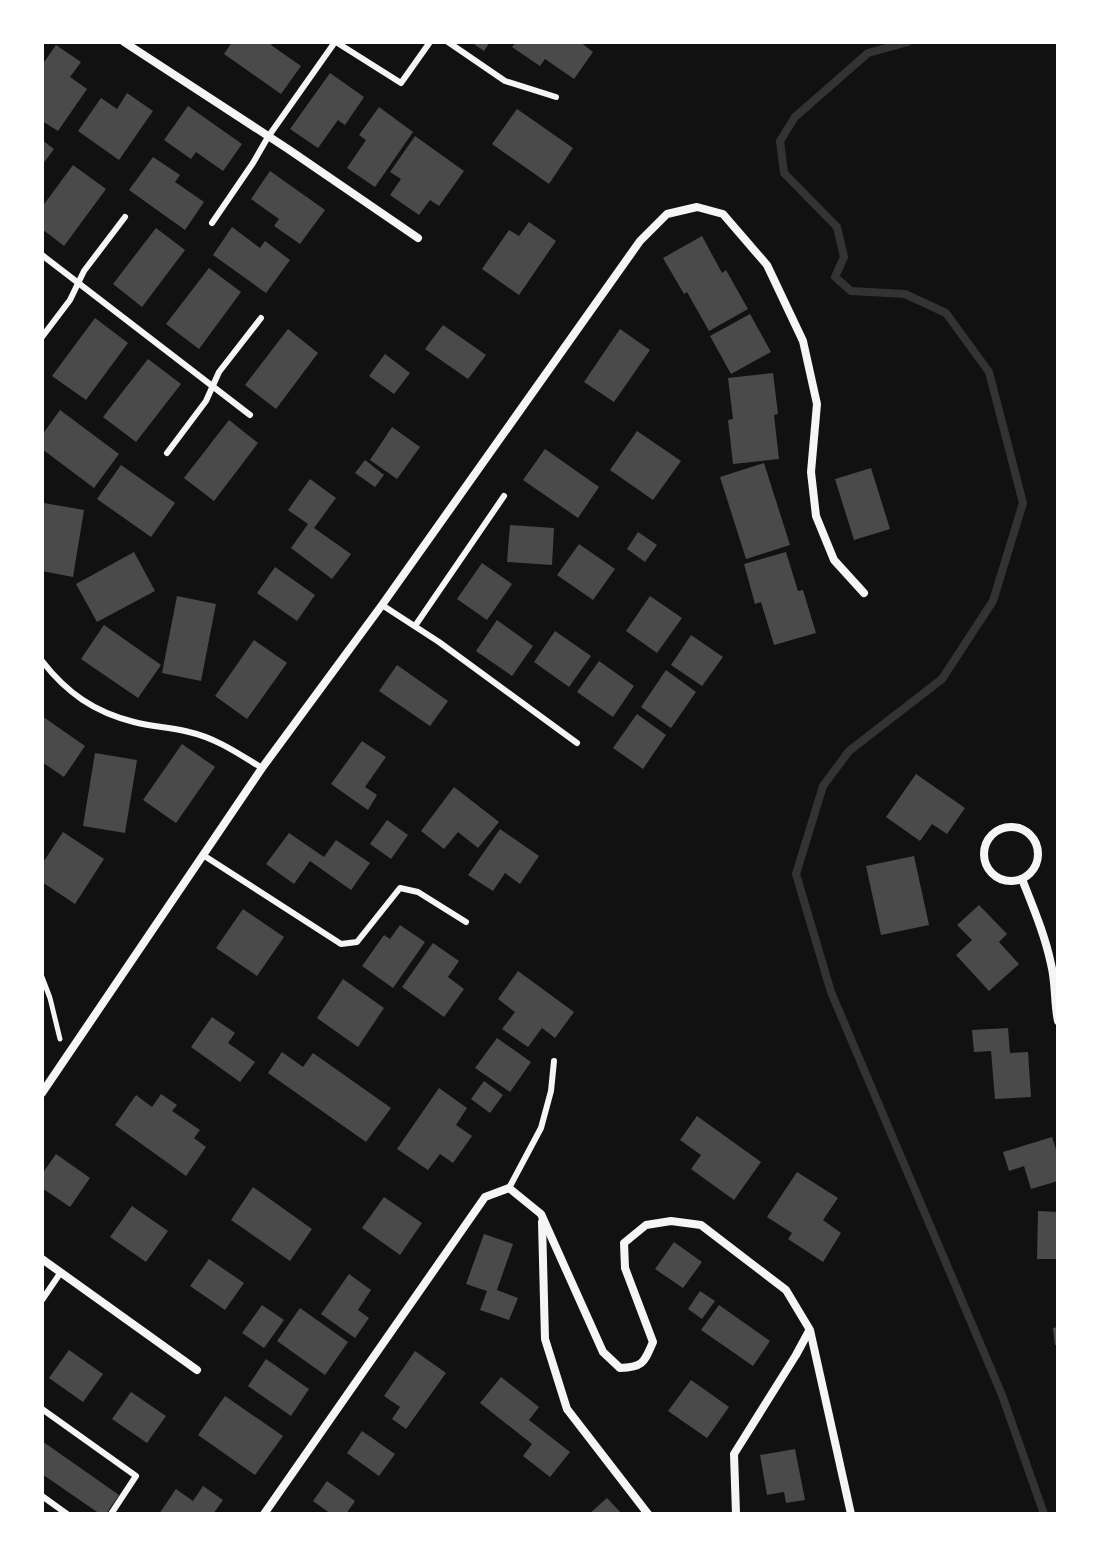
<svg xmlns="http://www.w3.org/2000/svg" width="1100" height="1556" font-family="Mulish,sans-serif">
<style>
.lines{fill:none;stroke-linecap:round;stroke-linejoin:round}
.stream{stroke:#333;stroke-width:8}
.building{fill:#4a4a4a}
.path{stroke:#f5f5f5;stroke-width:5}
.service{stroke:#f5f5f5;stroke-width:6}
.minor{stroke:#f5f5f5;stroke-width:8}
</style>
<rect width="100%" height="100%" fill="#111"/>
<g class="lines">
<path class="stream" d="M908,42L868,53L795,117L780,141L784,173L837,227L844,257L835,277L851,291L905,294L946,313L989,372L1023,503L993,601L942,679L849,751L823,786L796,874L831,992L1002,1395L1044,1514"/>
</g>
<g class="building">
<path d="M232,42H273L271,45L301,66L281,94L224,54Z"/>
<path d="M471,42H490L484,51Z"/>
<path d="M516,42H580L593,52L574,79L545,59L540,66L512,47Z"/>
<path d="M56,45L81,62L70,77L87,89L58,131L42,121V65Z"/>
<path d="M330,73L364,97L345,125L338,120L318,148L290,129Z"/>
<path d="M127,93L153,111L119,160L78,131L101,98L117,109Z"/>
<path d="M188,106L242,144L223,171L196,152L191,159L164,140Z"/>
<path d="M379,107L413,132L375,187L347,168L366,140L359,135Z"/>
<path d="M517,109L573,148L549,184L492,144Z"/>
<path d="M415,136L464,171L439,206L430,200L419,215L390,195L401,179L390,172Z"/>
<path d="M42,140L54,149L42,165Z"/>
<path d="M153,157L180,175L175,182L204,202L185,230L129,190Z"/>
<path d="M73,165L106,189L64,246L42,229V207Z"/>
<path d="M270,171L325,210L300,244L274,226L279,219L251,199Z"/>
<path d="M529,222L556,241L519,295L482,269L509,230L519,236Z"/>
<path d="M232,227L260,248L265,241L290,260L266,293L213,255Z"/>
<path d="M156,228L185,250L142,307L113,284Z"/>
<path d="M702,236L722,273L726,270L748,309L709,331L687,292L684,294L663,258Z"/>
<path d="M209,268L241,292L199,349L166,324Z"/>
<path d="M750,314L771,352L731,374L710,336Z"/>
<path d="M95,318L128,343L86,400L52,376Z"/>
<path d="M443,325L486,355L468,379L425,349Z"/>
<path d="M288,329L318,353L276,409L245,385Z"/>
<path d="M620,329L650,350L614,402L584,382Z"/>
<path d="M385,354L410,373L394,394L369,376Z"/>
<path d="M148,359L181,384L136,442L103,417Z"/>
<path d="M773,373L778,414L774,415L779,459L733,464L728,420L733,419L728,378Z"/>
<path d="M60,410L119,454L94,488L42,449V435Z"/>
<path d="M229,420L258,443L214,501L184,478Z"/>
<path d="M392,427L420,447L397,479L370,460Z"/>
<path d="M637,431L681,461L653,500L610,470Z"/>
<path d="M545,449L599,487L578,518L523,480Z"/>
<path d="M365,460L384,475L375,487L355,473Z"/>
<path d="M764,463L790,545L746,559L720,477Z"/>
<path d="M121,465L175,503L151,537L97,499Z"/>
<path d="M871,468L890,529L854,540L835,479Z"/>
<path d="M310,479L336,498L314,528L351,554L332,579L291,548L308,524L288,510Z"/>
<path d="M44,503L84,510L73,577L42,571V517Z"/>
<path d="M510,525L554,528L552,565L507,562Z"/>
<path d="M638,532L657,545L645,562L627,549Z"/>
<path d="M579,544L615,569L593,600L557,575Z"/>
<path d="M134,552L155,591L97,622L76,584Z"/>
<path d="M786,552L798,591L803,590L816,633L774,645L761,602L755,604L744,564Z"/>
<path d="M482,563L512,584L487,620L457,599Z"/>
<path d="M275,567L315,595L297,621L257,593Z"/>
<path d="M177,596L216,604L201,681L162,673Z"/>
<path d="M650,596L682,618L657,653L626,631Z"/>
<path d="M497,620L533,646L512,676L476,651Z"/>
<path d="M104,625L161,665L138,698L81,659Z"/>
<path d="M555,631L591,656L569,687L534,662Z"/>
<path d="M691,635L723,657L702,686L671,665Z"/>
<path d="M254,640L287,663L247,719L215,696Z"/>
<path d="M599,661L634,686L613,717L577,692Z"/>
<path d="M397,665L448,701L430,726L379,691Z"/>
<path d="M666,670L696,692L671,728L641,707Z"/>
<path d="M637,714L666,735L643,769L613,748Z"/>
<path d="M42,716L85,746L64,777L42,762Z"/>
<path d="M362,741L386,757L365,787L377,795L368,810L331,784Z"/>
<path d="M182,744L215,767L176,823L143,800Z"/>
<path d="M95,753L137,760L125,833L83,826Z"/>
<path d="M916,774L965,808L947,834L932,824L920,841L886,817Z"/>
<path d="M454,787L499,822L478,848L458,832L444,849L421,831Z"/>
<path d="M387,820L408,835L391,859L370,844Z"/>
<path d="M500,829L539,856L520,884L505,873L493,891L468,875Z"/>
<path d="M63,832L104,859L75,904L42,882V864Z"/>
<path d="M289,833L324,857L336,840L370,863L351,890L310,861L294,884L266,864Z"/>
<path d="M914,856L929,925L881,935L866,866Z"/>
<path d="M979,905L1007,934L999,942L1019,964L989,991L956,955L972,940L957,925Z"/>
<path d="M243,909L284,937L257,976L216,948Z"/>
<path d="M400,925L425,942L393,988L362,966L384,935L390,939Z"/>
<path d="M433,943L459,961L448,977L464,989L444,1017L402,987Z"/>
<path d="M518,971L574,1012L555,1038L542,1028L528,1047L502,1029L515,1012L498,999Z"/>
<path d="M343,979L384,1008L358,1047L317,1018Z"/>
<path d="M212,1017L235,1033L228,1043L255,1062L240,1082L191,1047Z"/>
<path d="M1008,1028L1010,1053L1028,1052L1031,1097L995,1099L991,1051L974,1052L972,1030Z"/>
<path d="M497,1038L531,1062L510,1092L475,1068Z"/>
<path d="M282,1052L303,1067L313,1053L391,1108L366,1142L268,1073Z"/>
<path d="M484,1081L503,1095L490,1113L471,1099Z"/>
<path d="M439,1088L467,1108L456,1125L472,1136L453,1163L440,1154L428,1170L397,1149Z"/>
<path d="M161,1094L177,1105L172,1111L200,1130L194,1138L206,1147L186,1176L115,1125L136,1095L152,1107Z"/>
<path d="M697,1116L761,1162L734,1200L691,1169L701,1155L680,1140Z"/>
<path d="M1052,1137L1058,1156V1181L1031,1189L1024,1166L1009,1171L1003,1152Z"/>
<path d="M56,1154L90,1178L70,1207L42,1188V1174Z"/>
<path d="M797,1172L838,1198L823,1220L841,1233L823,1262L788,1239L792,1233L767,1217Z"/>
<path d="M253,1187L312,1229L290,1261L231,1220Z"/>
<path d="M384,1197L422,1223L400,1255L362,1228Z"/>
<path d="M132,1206L168,1231L146,1262L110,1237Z"/>
<path d="M1038,1211L1058,1212V1259H1037Z"/>
<path d="M484,1234L513,1244L497,1290L518,1298L509,1320L480,1310L487,1291L466,1284Z"/>
<path d="M674,1242L702,1262L683,1288L655,1269Z"/>
<path d="M209,1259L244,1283L225,1310L190,1286Z"/>
<path d="M349,1274L371,1290L358,1310L369,1318L355,1338L321,1314Z"/>
<path d="M700,1291L715,1301L702,1319L688,1309Z"/>
<path d="M262,1305L284,1320L264,1348L242,1333Z"/>
<path d="M719,1305L770,1341L753,1366L701,1330Z"/>
<path d="M300,1308L348,1342L325,1375L277,1341Z"/>
<path d="M1058,1327V1345H1055L1053,1328Z"/>
<path d="M69,1350L103,1374L83,1402L49,1378Z"/>
<path d="M415,1351L446,1373L406,1429L392,1419L400,1407L384,1396Z"/>
<path d="M266,1359L309,1389L291,1416L248,1386Z"/>
<path d="M501,1377L539,1407L529,1420L570,1452L550,1477L523,1456L532,1444L480,1403Z"/>
<path d="M691,1380L729,1407L707,1438L668,1411Z"/>
<path d="M131,1392L166,1416L147,1443L112,1419Z"/>
<path d="M225,1396L283,1436L255,1475L198,1435Z"/>
<path d="M362,1431L395,1454L379,1476L347,1453Z"/>
<path d="M42,1441L119,1495L106,1514H100L42,1474Z"/>
<path d="M795,1449L805,1500L786,1503L784,1492L767,1495L760,1455Z"/>
<path d="M327,1481L355,1501L346,1514H331L313,1501Z"/>
<path d="M203,1486L223,1500L213,1514H159L176,1489L193,1501Z"/>
<path d="M607,1498L622,1514H589Z"/>
</g>
<g class="lines">
<path class="path" d="M42,977L50,998L60,1039"/>
<g class="service">
<path d="M336,42L401,83L430,42"/>
<path d="M448,42L505,81L556,97"/>
<path d="M212,223L253,163L268,137L335,42"/>
<path d="M42,255L250,415"/>
<path d="M42,337L70,300L84,271L125,217"/>
<path d="M167,453L206,401L219,372L261,318"/>
<path d="M382,605L439,642L577,743"/>
<path d="M415,626L504,496"/>
<path d="M42,661C67,693 94,712 134,722C152,727 171,727 189,732C216,738 239,754 262,768"/>
<path d="M203,855L341,944L357,942L400,888L418,892L466,922"/>
<path d="M509,1188L541,1128L551,1091L554,1061"/>
<path d="M42,1300L61,1272"/>
<path d="M42,1409L136,1476L111,1514"/>
<path d="M42,1496L67,1514"/>
</g>
<g class="minor">
<path d="M124,42L288,149L418,238"/>
<circle cx="1011" cy="854" r="27"/>
<path d="M1022,879C1033,907 1045,935 1051,964C1056,983 1054,1003 1058,1021"/>
<path d="M42,1093L262,768L382,605L640,241L667,214L697,207L723,214L767,265L803,341L817,404L811,472L816,516L834,560L864,593"/>
<path d="M542,1222L545,1339L567,1409L648,1514"/>
<path d="M42,1259L197,1370"/>
<path d="M264,1514L485,1197L509,1188L541,1214L603,1352L620,1368C644,1367 644,1362 653,1342L625,1268L624,1243L646,1225L671,1221L701,1225L786,1290L810,1330L851,1514"/>
<path d="M736,1514L734,1454L796,1355L809,1331"/>
</g>
</g>
<rect width="1100" height="1556" fill="none" stroke="#ffffff" stroke-width="88"/>
</svg>
